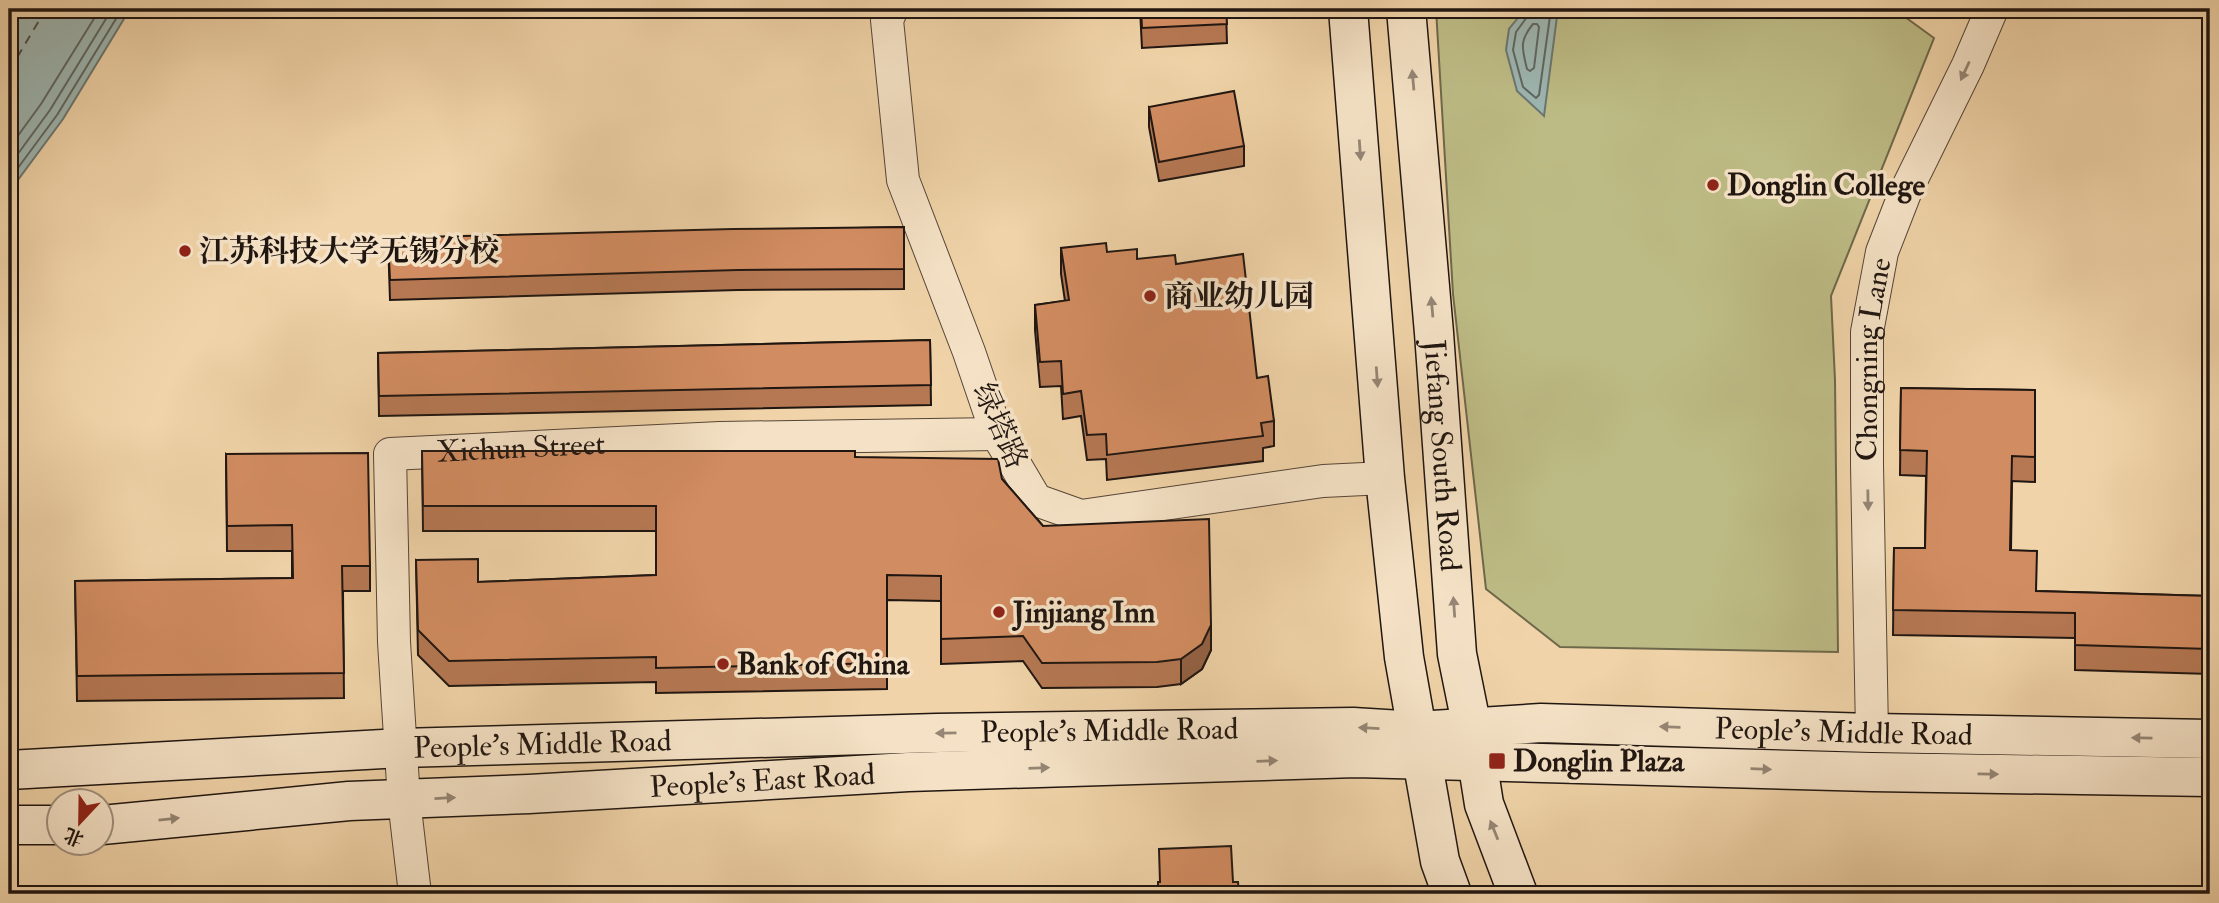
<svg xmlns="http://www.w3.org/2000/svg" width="2219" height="903" font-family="'IM FELL Double Pica','Noto Serif SC',serif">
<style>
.green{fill:#bdbb85;stroke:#6e684b;stroke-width:2}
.water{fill:#9db6b1;stroke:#6b7671;stroke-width:2}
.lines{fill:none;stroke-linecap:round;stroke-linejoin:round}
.shore{stroke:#5e6661;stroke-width:2}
.ferry{stroke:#4c4e49;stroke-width:2;stroke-dasharray:9 7;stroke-linecap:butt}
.minor-casing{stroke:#544537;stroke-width:34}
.secondary-casing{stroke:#201611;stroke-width:41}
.minor{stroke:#f5e2c6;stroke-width:32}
.secondary{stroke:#f5e2c6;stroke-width:38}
.wall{fill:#b57853;stroke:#201611;stroke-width:2}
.shaded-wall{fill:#936244;stroke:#201611;stroke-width:2}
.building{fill:#d28c61;stroke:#201611;stroke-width:2}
.oneway{fill:#958675}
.poi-dot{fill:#8f2418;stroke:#f5e2c6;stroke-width:2.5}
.labels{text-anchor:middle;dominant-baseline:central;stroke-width:7;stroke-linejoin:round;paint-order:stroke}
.poi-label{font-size:30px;font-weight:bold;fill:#201611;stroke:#f5e2c6;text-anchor:start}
.street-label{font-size:30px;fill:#201611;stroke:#f5e2c6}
</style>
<rect width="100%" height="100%" fill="#f0d3a8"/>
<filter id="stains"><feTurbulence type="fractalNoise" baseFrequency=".00286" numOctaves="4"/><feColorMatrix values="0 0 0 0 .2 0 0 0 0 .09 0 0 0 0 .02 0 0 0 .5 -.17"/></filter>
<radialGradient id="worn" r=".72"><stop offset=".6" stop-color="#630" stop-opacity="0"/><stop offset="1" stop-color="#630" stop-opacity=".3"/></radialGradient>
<path class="green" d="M1436,9H1894L1934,38L1831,296L1835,380L1838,652L1560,647L1486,589L1453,294Z"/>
<g class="water">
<path d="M9,9H130L63,119L9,192Z"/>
<path d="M1523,9H1558L1544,116L1517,91L1506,50L1509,29L1521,14Z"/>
</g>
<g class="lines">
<g class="shore">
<path d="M1529,9L1527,17L1516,32L1513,50L1523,87L1536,98L1539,95L1551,9"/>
<path d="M1533,24H1537L1539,27L1534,68L1530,71L1527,69C1522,48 1519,41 1533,24Z"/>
<path d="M9,148L41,104L100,9"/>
<path d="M9,166L50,110L112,9"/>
<path d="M9,180L57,115L122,9"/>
</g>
<path class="ferry" d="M9,71L46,9"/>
<g class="minor-casing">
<g id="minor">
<path d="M892,9L887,20L903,180L969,352L997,434L1036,500L1081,516L1323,481L1385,478"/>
<path id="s1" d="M1872,733L1867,465V332L1882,252L1905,193L1968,65L1992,9"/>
<path id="s2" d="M415,894L404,800L394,642L390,454L720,438L997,434"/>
</g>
</g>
<g class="secondary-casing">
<g id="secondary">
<path d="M1348,9L1385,478L1404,657L1440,861L1452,894"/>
<path id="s3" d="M1406,9L1434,333L1457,654L1472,728L1484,804L1518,894"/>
<path id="s4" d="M9,770L401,748L937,733L1353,727L1417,731L1541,723L1872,733L2210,739"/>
<path d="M9,825H60"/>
<path id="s5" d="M102,825L349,801L529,794L908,772L1356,758L1872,772L2210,777"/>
</g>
</g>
<use href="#minor" class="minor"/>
<use href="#secondary" class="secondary"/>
</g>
<g class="wall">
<path d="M1140,9H1226L1227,43L1142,48Z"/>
<path d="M1149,107L1244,146V166L1159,181L1149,127Z"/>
<path d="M904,227V289L738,290L390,300L388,238Z"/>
<path d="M1061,248L1107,252L1137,259L1176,264L1257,378L1274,421V446L1263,448V461L1107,480L1106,459L1087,460L1081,416L1063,419L1061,386L1040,387L1035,330V305L1065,301L1061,274Z"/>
<path d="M930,340L931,405L379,416L378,353Z"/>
<path d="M1901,388L2035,390V482L2012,481L2011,550L2036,591L2210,596V674L2075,670V638L1893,635L1894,548H1925L1926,476L1900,475Z"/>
<path d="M422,451L855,457L1002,479L1043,526L1211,650L1202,669L1181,684L1157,687L1042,688L1023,661L941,664V601L887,600V689L656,693V682L449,686L418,655L416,560L478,582L656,575V531H423Z"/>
<path d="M226,454L370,566V591H343L344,698L77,701L75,581L292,578V551H227Z"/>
</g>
<path class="shaded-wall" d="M1211,625V650L1202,669L1181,684V659Z"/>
<g class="building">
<path d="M1141,9H1226L1227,24L1142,28Z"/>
<path d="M1234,91L1244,146L1159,162L1149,107Z"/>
<path d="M904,227V269L738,270L390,280L388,238L733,229Z"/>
<path d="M1106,243L1107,252L1137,249V259L1175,255L1176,264L1243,254L1257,378L1268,376L1274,421L1261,423L1263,436L1107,455L1106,434L1087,435L1081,391L1063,394L1061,361L1040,362L1035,305L1069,300L1061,248Z"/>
<path d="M930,340L931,385L379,396L378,353Z"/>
<path d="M1901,388L2035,390V457L2012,456L2010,550L2037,551L2036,591L2210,596V649L2075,645V613L1893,610L1894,548H1925L1927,451L1900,450Z"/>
<path d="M422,451H855V457L998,459L1002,479L1043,526L1209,519L1211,625L1202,644L1181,659L1157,662L1042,663L1023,636L941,639V576L887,575V663L656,668V657L449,661L418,630L416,560L478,559V582L656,575V506H423Z"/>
<path d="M368,453L370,566H342L344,673L77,676L75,581L293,578L292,525L227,526L226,454Z"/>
<path d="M1231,846L1233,882H1238L1239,894H1152L1151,892L1158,891V882H1160L1159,849Z"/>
</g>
<defs><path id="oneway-solid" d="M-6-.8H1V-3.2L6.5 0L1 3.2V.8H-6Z" transform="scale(1.75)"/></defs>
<g class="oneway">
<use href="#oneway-solid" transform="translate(1965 71) rotate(115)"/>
<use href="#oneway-solid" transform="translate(1413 80) rotate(-95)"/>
<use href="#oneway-solid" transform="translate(1360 150) rotate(86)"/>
<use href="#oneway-solid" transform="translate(1432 307) rotate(-95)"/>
<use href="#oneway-solid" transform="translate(1377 377) rotate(86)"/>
<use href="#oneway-solid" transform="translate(1868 500) rotate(89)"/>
<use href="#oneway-solid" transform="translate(1454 607) rotate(-94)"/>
<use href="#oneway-solid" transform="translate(1670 727) rotate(-178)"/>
<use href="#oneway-solid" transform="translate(1369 728) rotate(-177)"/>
<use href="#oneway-solid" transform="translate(946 733) rotate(179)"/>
<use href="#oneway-solid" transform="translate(2142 738) rotate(-179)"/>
<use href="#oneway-solid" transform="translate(1267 761) rotate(-2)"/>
<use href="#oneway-solid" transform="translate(1039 768) rotate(-2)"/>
<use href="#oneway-solid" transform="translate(1761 769) rotate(2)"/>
<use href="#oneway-solid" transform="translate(1988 774) rotate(1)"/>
<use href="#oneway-solid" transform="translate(445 798) rotate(-3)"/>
<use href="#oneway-solid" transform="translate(169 819) rotate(-6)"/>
<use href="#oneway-solid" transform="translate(1494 830) rotate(-112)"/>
</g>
<g class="poi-dot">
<circle cx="1713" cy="185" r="7"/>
<circle cx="185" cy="251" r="7"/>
<circle cx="1150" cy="296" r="7"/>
<circle cx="999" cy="612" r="7"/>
<circle cx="723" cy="664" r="7"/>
<rect x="1488" y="752" width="18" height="18" rx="3.5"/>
</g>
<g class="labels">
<g class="poi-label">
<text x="1727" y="185">Donglin College</text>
<text x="199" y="251">江苏科技大学无锡分校</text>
<text x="1164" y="296">商业幼儿园</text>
<text x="1013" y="612">Jinjiang Inn</text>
<text x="737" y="664">Bank of China</text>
<text x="1513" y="761">Donglin Plaza</text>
</g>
<g class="street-label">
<text stroke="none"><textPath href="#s1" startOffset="374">Chongning Lane</textPath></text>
<text transform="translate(1000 426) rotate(66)">绿塔路</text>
<text stroke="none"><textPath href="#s2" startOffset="572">Xichun Street</textPath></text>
<text stroke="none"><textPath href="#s3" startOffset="448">Jiefang South Road</textPath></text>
<text stroke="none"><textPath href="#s4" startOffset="1101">People's Middle Road</textPath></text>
<text stroke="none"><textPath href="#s4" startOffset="1836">People's Middle Road</textPath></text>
<text stroke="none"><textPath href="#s4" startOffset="534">People's Middle Road</textPath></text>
<text stroke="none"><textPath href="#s5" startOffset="662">People's East Road</textPath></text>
</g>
</g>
<rect width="2219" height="903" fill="none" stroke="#f0d3a8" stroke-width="35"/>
<rect x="10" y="10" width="2198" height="882" fill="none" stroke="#201611" stroke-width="3.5"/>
<rect x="18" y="18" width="2184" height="868" fill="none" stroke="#201611" stroke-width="2"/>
<g transform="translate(80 822) rotate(202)"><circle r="33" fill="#f5e2c6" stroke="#a0907e" stroke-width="2"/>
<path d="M0-5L12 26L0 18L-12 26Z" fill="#8f2418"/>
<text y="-10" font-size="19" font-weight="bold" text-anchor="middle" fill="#201611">北</text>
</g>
<rect width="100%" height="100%" filter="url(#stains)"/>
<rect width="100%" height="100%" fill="url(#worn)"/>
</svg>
